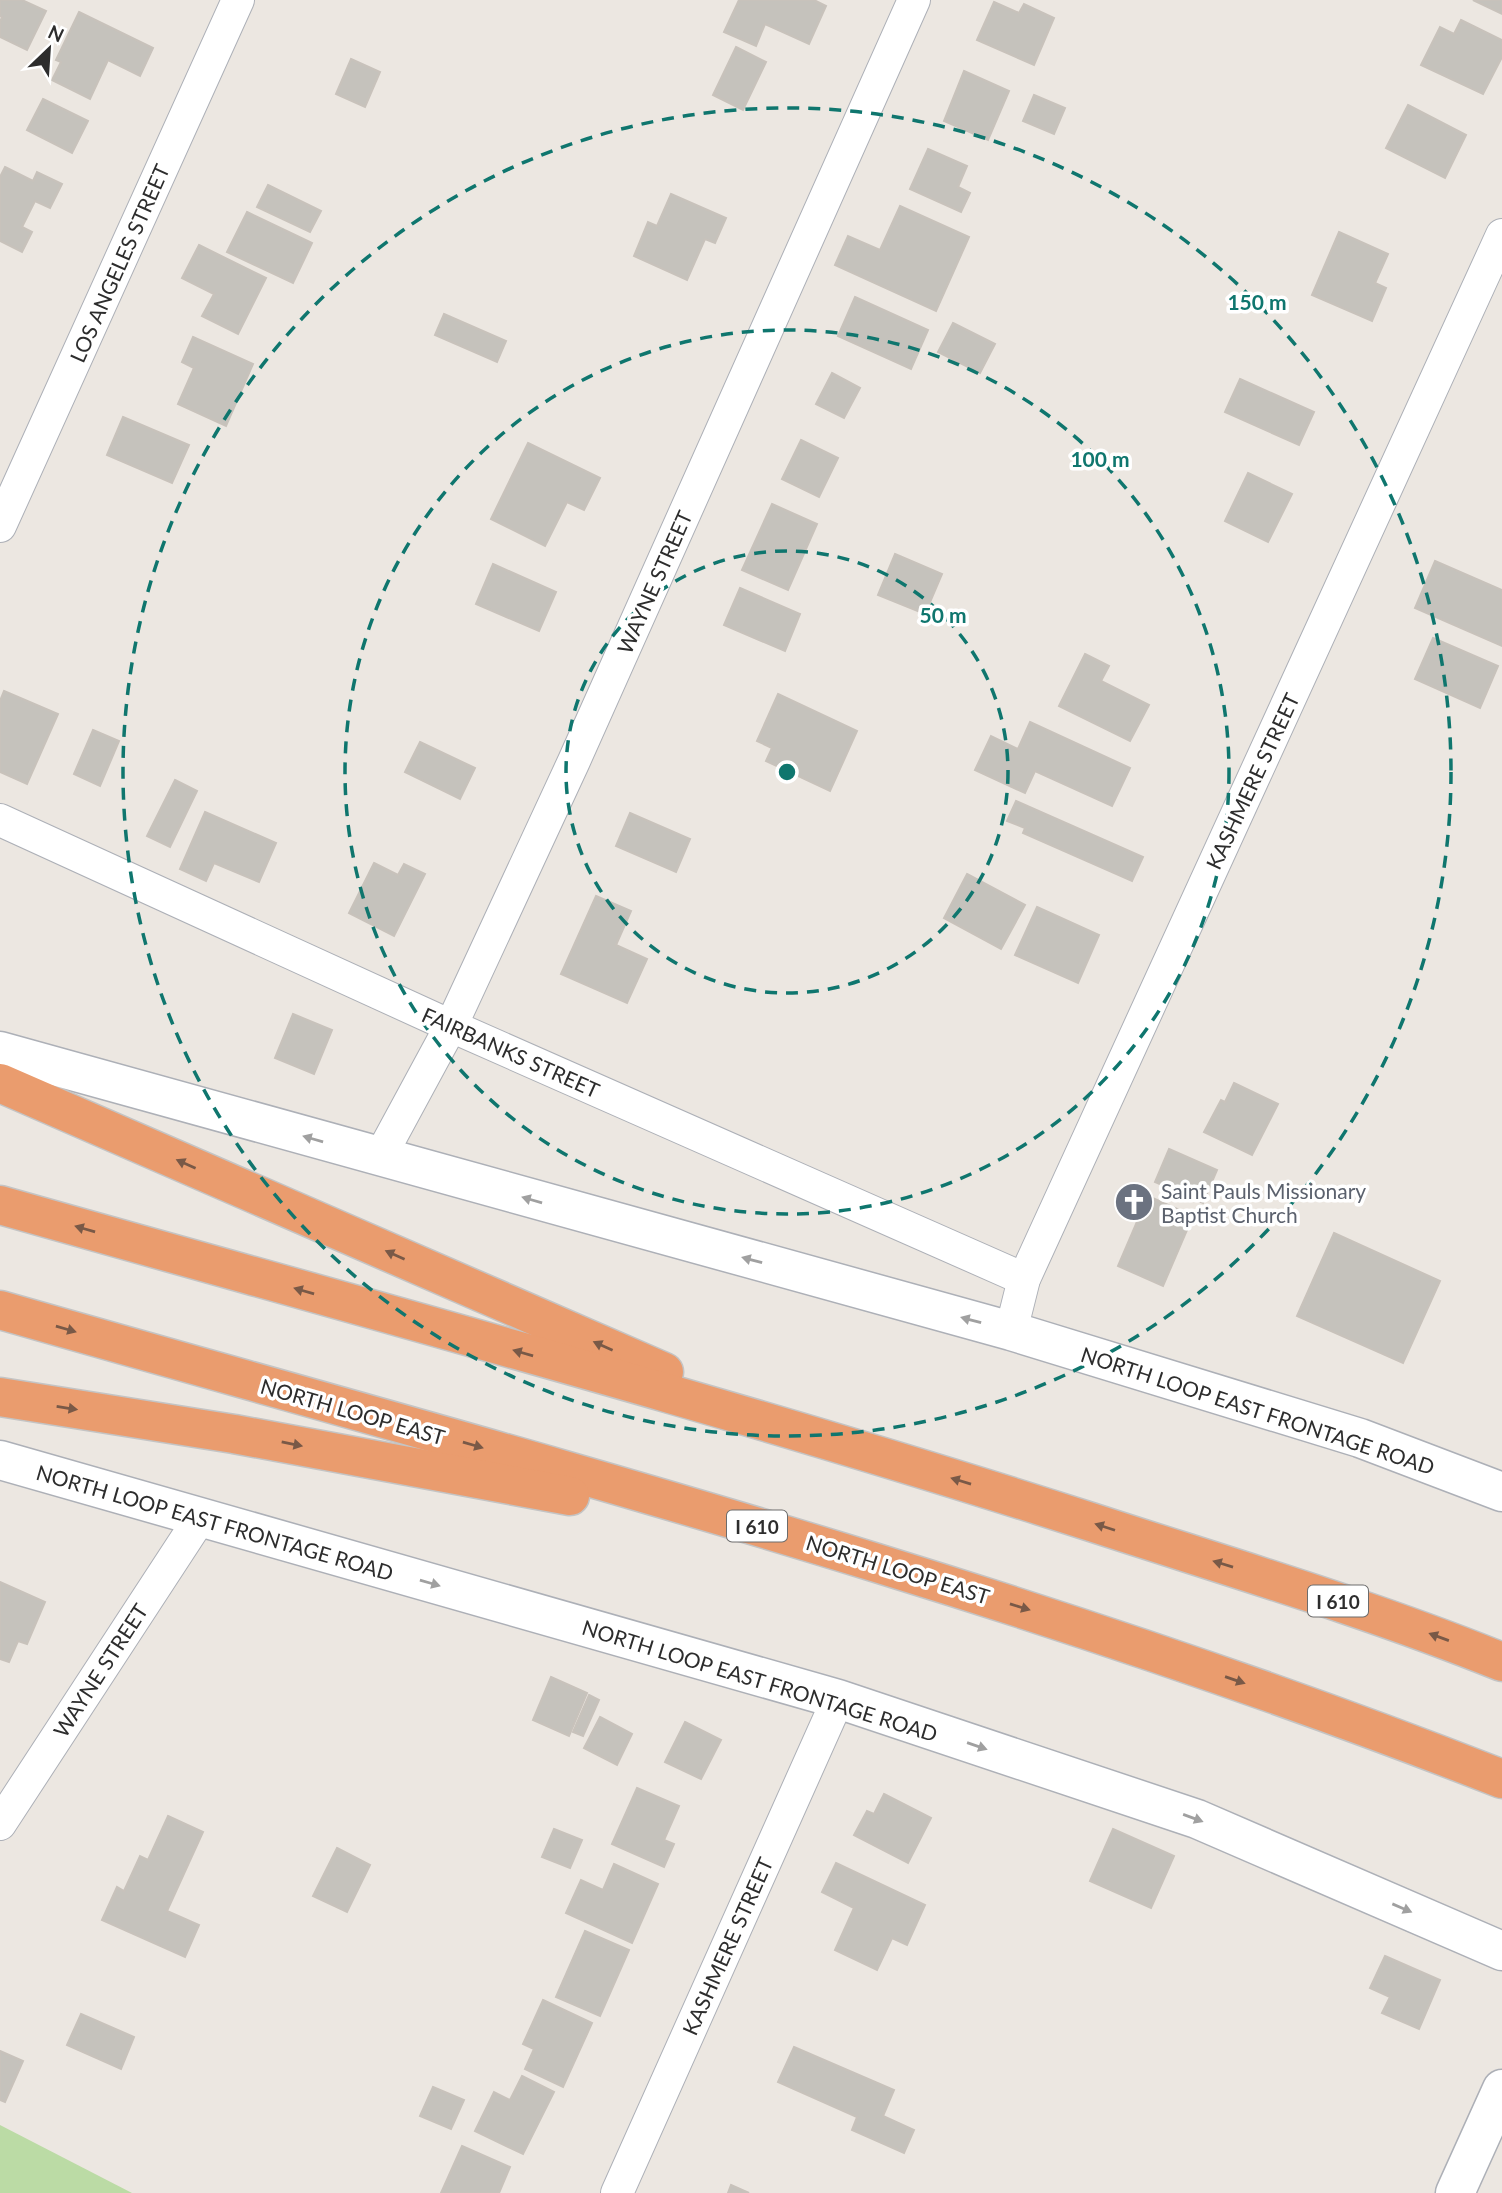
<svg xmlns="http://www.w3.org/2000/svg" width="1502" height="2193" font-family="Lato,sans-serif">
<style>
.green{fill:#bbdba5}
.building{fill:#c5c2bc;stroke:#c8c2bb;stroke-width:2}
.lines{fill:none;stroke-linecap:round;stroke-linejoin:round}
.minor-casing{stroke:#adb0b7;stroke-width:34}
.tertiary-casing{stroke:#adb0b7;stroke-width:41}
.secondary-casing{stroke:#adb0b7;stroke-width:41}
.motorway-casing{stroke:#c4c4c4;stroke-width:41}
.minor{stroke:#fff;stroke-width:32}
.tertiary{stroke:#fff;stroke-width:38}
.secondary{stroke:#fff;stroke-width:38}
.motorway{stroke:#ea9c6e;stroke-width:38}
.oneway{fill:#a0a0a0}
.oneway2{fill:#795947}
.ring{fill:none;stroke:#0f766e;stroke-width:3.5;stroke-dasharray:12 9}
.labels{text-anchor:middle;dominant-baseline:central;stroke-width:7;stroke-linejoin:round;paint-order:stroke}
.shield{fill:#fff;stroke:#6c6c6c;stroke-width:2}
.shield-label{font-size:19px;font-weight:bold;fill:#2d2d2d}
.street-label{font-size:21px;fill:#2d2d2d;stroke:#fff}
.worship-label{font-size:21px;fill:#5b616d;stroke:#fff;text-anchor:start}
.centre{fill:#0f766e;stroke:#fff;stroke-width:3.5}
.ring-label{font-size:21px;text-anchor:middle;font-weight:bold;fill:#0f766e;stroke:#fff;stroke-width:7;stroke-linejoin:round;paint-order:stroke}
</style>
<rect width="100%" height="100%" fill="#ece7e1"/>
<path class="green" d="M0,2125L132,2193H0Z"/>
<g class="building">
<path d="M0,0H22L46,11L27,50L0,37V22L2,17L0,16Z"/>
<path d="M739,0H814L826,6L809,44L765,24L756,46L724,32Z"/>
<path d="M1473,0H1502V14Z"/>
<path d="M994,2L1019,13L1024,4L1054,18L1034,65L977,40Z"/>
<path d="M79,12L153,48L140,76L108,60L90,99L52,80L61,62L56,60Z"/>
<path d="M1461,20L1502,40V57L1483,94L1421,65L1440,27L1454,34Z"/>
<path d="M736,47L766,62L743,110L713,95Z"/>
<path d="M351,59L380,72L365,107L336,94Z"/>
<path d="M964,71L1009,91L988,140L944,121Z"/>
<path d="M1034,95L1065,108L1054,134L1023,121Z"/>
<path d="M43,99L88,121L72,153L27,130Z"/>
<path d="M1408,105L1466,135L1445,178L1386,148Z"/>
<path d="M928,149L967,166L958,187L970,193L961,212L910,189Z"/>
<path d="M5,167L33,181L37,172L62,184L50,208L35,201L22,227L32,232L22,252L0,241V177Z"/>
<path d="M268,185L321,211L310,232L257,207Z"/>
<path d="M671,194L726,218L715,243L705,239L687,280L634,256L648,222L657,226Z"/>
<path d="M900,206L969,237L936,311L835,265L848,236L880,250Z"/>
<path d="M247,212L312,243L293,283L227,252Z"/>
<path d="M1339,232L1388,254L1375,283L1386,288L1372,321L1312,295Z"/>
<path d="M199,245L266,278L238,334L202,316L214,294L182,278Z"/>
<path d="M855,297L928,330L911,369L838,336Z"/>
<path d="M444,314L506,341L497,362L435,335Z"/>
<path d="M953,323L995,344L980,373L938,352Z"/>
<path d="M193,337L253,364L226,426L178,404L194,368L182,362Z"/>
<path d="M832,373L860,388L844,418L816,404Z"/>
<path d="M1240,379L1314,412L1299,445L1225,412Z"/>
<path d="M123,417L189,445L172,483L107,455Z"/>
<path d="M801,440L838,458L819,497L782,479Z"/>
<path d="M528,443L600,478L584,510L567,502L545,546L491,519Z"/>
<path d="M1248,473L1292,494L1268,542L1225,521Z"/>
<path d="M772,504L817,524L788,590L742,570Z"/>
<path d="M895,554L942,574L925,614L878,595Z"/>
<path d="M1435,561L1502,590V646L1415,608Z"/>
<path d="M493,564L556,592L539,631L476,604Z"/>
<path d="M740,588L800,614L785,651L724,625Z"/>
<path d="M1433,638L1498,666L1480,708L1415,679Z"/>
<path d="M1085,654L1109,666L1101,681L1149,705L1130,741L1059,706Z"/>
<path d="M4,691L58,714L27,784L0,772V701Z"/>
<path d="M778,694L857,731L830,791L766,761L772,748L757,741Z"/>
<path d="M1030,722L1130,768L1112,806L1035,771L1025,793L975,770L991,736L1018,749Z"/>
<path d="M93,730L119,741L100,786L74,774Z"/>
<path d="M420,742L475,768L460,799L405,772Z"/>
<path d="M175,780L197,791L170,847L147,836Z"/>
<path d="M1016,801L1143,857L1132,881L1023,833L1025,828L1007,821Z"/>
<path d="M205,812L276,843L259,882L214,863L206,881L180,869Z"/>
<path d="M630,813L690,839L676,872L616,846Z"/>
<path d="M374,863L398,875L404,864L425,874L394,936L349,913Z"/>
<path d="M967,874L1025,905L1001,949L944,918Z"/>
<path d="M596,896L631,911L616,945L647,959L627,1003L561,974Z"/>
<path d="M1037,907L1099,935L1078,983L1015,955Z"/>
<path d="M293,1014L332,1030L314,1074L275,1058Z"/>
<path d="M1234,1083L1278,1104L1252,1155L1204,1132L1221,1100L1225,1102Z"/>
<path d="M1169,1149L1217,1170L1203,1203L1155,1182Z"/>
<path d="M1148,1196L1193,1216L1163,1286L1118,1266Z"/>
<path d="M1334,1233L1440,1281L1403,1363L1297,1316Z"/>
<path d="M0,1582L45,1602L27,1644L18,1641L9,1662L0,1659Z"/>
<path d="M551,1677L587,1693L569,1736L533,1720Z"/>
<path d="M589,1695L599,1700L583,1736L573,1732Z"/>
<path d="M600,1717L632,1734L617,1765L584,1748Z"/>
<path d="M685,1722L721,1740L701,1779L665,1762Z"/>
<path d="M637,1788L679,1806L664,1840L674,1844L664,1867L612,1844Z"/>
<path d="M884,1794L931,1818L908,1863L854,1835L867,1811L874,1814Z"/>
<path d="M168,1816L203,1832L167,1911L199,1925L185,1957L102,1920L117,1887L124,1891L140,1856L148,1860Z"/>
<path d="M554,1829L582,1840L570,1868L542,1857Z"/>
<path d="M1113,1829L1174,1856L1151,1908L1090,1881Z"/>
<path d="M337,1848L370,1865L347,1912L313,1896Z"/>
<path d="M836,1863L925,1905L907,1945L892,1938L877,1970L835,1950L854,1908L822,1892Z"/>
<path d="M614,1864L658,1884L632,1943L566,1913L581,1880L603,1890Z"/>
<path d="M585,1931L629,1950L600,2016L556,1997Z"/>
<path d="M1385,1956L1440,1980L1419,2029L1382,2013L1390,1997L1370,1988Z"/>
<path d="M543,2000L592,2023L563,2087L525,2069L534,2049L523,2044Z"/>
<path d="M81,2014L134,2037L121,2069L67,2045Z"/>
<path d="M794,2047L894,2090L883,2116L914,2130L904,2153L852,2130L857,2117L778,2082Z"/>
<path d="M0,2051L23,2061L5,2102L0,2100Z"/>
<path d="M522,2076L554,2092L523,2154L475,2131L494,2092L510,2100Z"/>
<path d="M433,2087L464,2100L451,2129L420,2116Z"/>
<path d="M462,2146L510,2167L499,2193H441Z"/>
<path d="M731,2185L749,2193H728Z"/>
</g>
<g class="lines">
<g class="minor-casing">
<g id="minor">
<path d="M0,526L238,0"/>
<path d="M0,820L442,1022L1024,1279"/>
<path d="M380,1157L452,1024L574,761L914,0"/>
<path d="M1011,1331L1024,1279L1502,235"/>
<path d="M0,1824L200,1518"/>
<path d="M617,2193L838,1699"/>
</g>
</g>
<g class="tertiary-casing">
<path id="tertiary" d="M1455,2193L1502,2089"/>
</g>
<g class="secondary-casing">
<g id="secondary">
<path d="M0,1051L1011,1331L1360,1438L1502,1492"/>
<path d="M0,1460L838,1699L1197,1819L1502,1951"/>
</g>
</g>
<g class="motorway-casing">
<g id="motorway">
<path d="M0,1083L664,1372"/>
<path d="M0,1205C364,1308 731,1406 1091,1522C1229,1567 1368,1608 1502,1662"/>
<path d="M0,1310C504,1454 1013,1587 1502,1779"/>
<path d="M0,1397L234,1434L570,1496"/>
</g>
</g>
<use href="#minor" class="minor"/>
<use href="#tertiary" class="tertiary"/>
<use href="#secondary" class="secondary"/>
<use href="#motorway" class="motorway"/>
</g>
<defs><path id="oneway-solid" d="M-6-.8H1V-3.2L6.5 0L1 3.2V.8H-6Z" transform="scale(1.75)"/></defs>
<g class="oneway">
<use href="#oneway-solid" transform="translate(313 1139) rotate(-164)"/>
<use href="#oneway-solid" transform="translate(532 1200) rotate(-164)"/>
<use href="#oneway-solid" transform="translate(752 1260) rotate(-165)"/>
<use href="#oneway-solid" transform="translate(971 1320) rotate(-165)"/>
<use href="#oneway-solid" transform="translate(430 1583) rotate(16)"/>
<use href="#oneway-solid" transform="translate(977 1746) rotate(19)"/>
<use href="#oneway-solid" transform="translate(1193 1818) rotate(20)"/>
<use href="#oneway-solid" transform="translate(1402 1908) rotate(23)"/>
</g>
<g class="oneway2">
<use href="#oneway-solid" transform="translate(186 1164) rotate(-156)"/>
<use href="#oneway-solid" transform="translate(85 1229) rotate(-164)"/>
<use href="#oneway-solid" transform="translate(395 1255) rotate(-156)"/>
<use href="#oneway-solid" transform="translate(304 1291) rotate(-164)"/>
<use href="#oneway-solid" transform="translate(66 1329) rotate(16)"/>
<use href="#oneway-solid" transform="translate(603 1346) rotate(-156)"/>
<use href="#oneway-solid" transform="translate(523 1353) rotate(-164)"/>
<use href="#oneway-solid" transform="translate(67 1408) rotate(9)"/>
<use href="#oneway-solid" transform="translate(292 1444) rotate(11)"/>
<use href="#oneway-solid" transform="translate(473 1445) rotate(16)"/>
<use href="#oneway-solid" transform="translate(961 1481) rotate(-163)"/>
<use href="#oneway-solid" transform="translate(1105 1527) rotate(-162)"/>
<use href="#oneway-solid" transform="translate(1223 1564) rotate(-163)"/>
<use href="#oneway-solid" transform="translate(1020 1607) rotate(17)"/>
<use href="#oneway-solid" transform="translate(1439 1637) rotate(-160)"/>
<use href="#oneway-solid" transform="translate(1235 1680) rotate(19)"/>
</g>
<g class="ring">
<circle cx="787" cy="772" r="221"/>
<circle cx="787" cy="772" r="442"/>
<circle cx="787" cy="772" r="664"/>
</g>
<defs>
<g id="church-disc" transform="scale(2.0125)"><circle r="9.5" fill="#6b7280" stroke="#fff"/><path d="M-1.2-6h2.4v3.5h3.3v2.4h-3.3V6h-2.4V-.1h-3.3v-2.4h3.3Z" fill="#fff"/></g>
</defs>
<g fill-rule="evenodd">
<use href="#church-disc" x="1134" y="1202"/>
</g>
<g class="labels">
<g class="shield">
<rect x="727" y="1510.5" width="60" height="31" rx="5"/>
<rect x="1308" y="1585.5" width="60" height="31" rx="5"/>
</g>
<g class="shield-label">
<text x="757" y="1526">I 610</text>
<text x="1338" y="1601">I 610</text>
</g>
<g class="street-label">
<text transform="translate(119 263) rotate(-66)">LOS ANGELES STREET</text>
<text transform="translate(654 582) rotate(-66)">WAYNE STREET</text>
<text transform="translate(1252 781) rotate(-65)">KASHMERE STREET</text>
<text transform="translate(511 1052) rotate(24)">FAIRBANKS STREET</text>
<text transform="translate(1258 1410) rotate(18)">NORTH LOOP EAST FRONTAGE ROAD</text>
<text transform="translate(353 1411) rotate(16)">NORTH LOOP EAST</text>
<text transform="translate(215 1522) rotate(16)">NORTH LOOP EAST FRONTAGE ROAD</text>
<text transform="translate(898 1569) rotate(17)">NORTH LOOP EAST</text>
<text transform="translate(100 1670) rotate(-57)">WAYNE STREET</text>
<text transform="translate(760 1680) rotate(17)">NORTH LOOP EAST FRONTAGE ROAD</text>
<text transform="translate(727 1946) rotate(-66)">KASHMERE STREET</text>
</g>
<g class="worship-label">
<text x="1161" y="1190">Saint Pauls Missionary<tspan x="1161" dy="24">Baptist Church</tspan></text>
</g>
</g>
<circle cx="787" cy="772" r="10" class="centre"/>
<g class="ring-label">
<text x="1257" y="310">150 m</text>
<text x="1100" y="467">100 m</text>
<text x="943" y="623">50 m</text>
</g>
<g transform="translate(49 49) rotate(25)" stroke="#ffffff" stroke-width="5" paint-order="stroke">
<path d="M0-5L12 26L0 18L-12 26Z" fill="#2d2d2d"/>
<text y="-10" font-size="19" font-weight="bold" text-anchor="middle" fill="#2d2d2d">N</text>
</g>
</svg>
